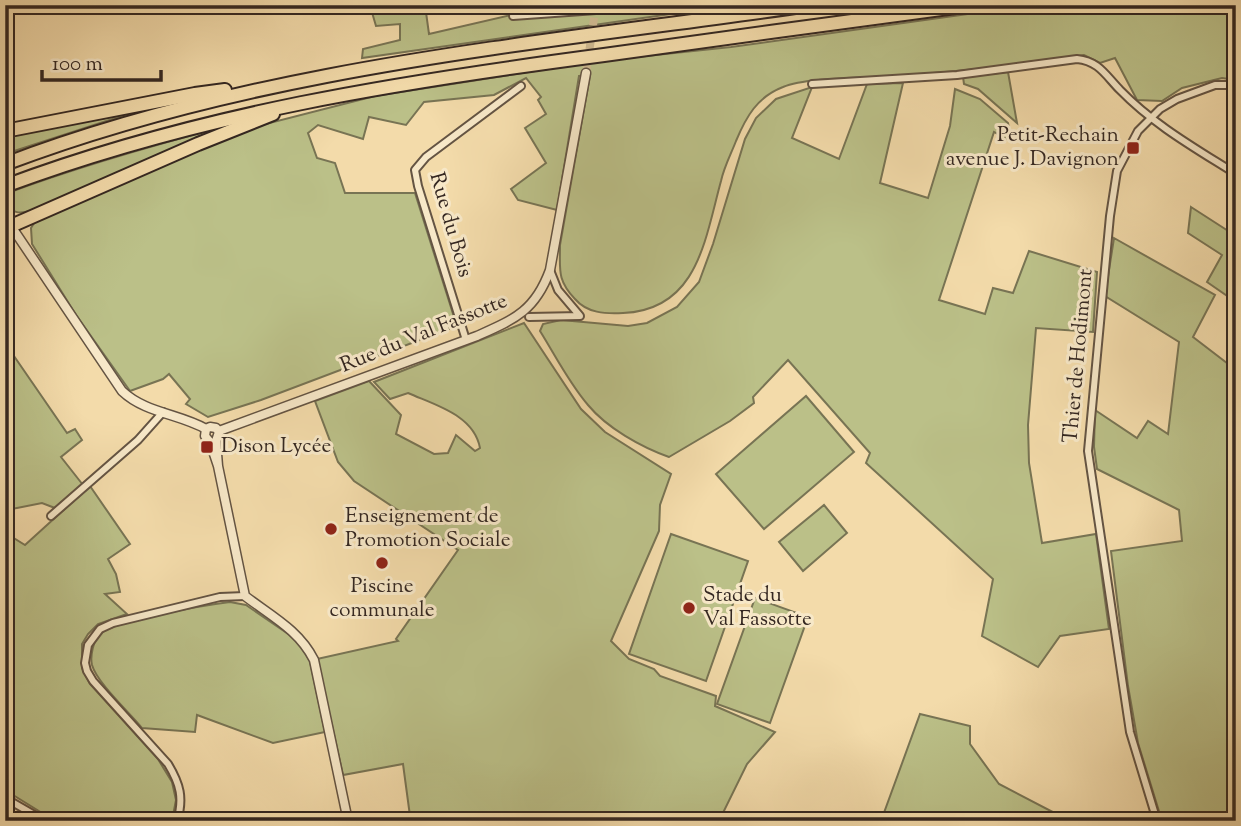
<svg xmlns="http://www.w3.org/2000/svg" width="1241" height="826" font-family="'Sorts Mill Goudy',serif">
<style>
.green{fill:#bbc088;stroke:#787454;stroke-width:2}
.lines{fill:none;stroke-linecap:round;stroke-linejoin:round}
.tertiary-tunnel{stroke:#cdb78f;stroke-width:8;stroke-dasharray:8 4;stroke-linecap:butt}
.minor-casing{stroke:#645443;stroke-width:10}
.tertiary-casing{stroke:#645443;stroke-width:11}
.motorway-casing{stroke:#342721;stroke-width:16}
.minor{stroke:#f7e8c8;stroke-width:6}
.tertiary{stroke:#f7e8c8;stroke-width:8}
.motorway{stroke:#f3dbaa;stroke-width:12}
.poi-dot{fill:#8f2418;stroke:#f7e8c8;stroke-width:2.5}
.labels{text-anchor:middle;dominant-baseline:central;stroke-width:6;stroke-linejoin:round;paint-order:stroke}
.poi-label{font-size:21px;fill:#342721;stroke:#f7e8c8;text-anchor:start}
.street-label{font-size:21px;fill:#342721;stroke:#f7e8c8}
</style>
<rect width="100%" height="100%" fill="#f3dbaa"/>
<filter id="stains"><feTurbulence type="fractalNoise" baseFrequency=".00286" numOctaves="4"/><feColorMatrix values="0 0 0 0 .2 0 0 0 0 .09 0 0 0 0 .02 0 0 0 .5 -.17"/></filter>
<radialGradient id="worn" r=".72"><stop offset=".6" stop-color="#630" stop-opacity="0"/><stop offset="1" stop-color="#630" stop-opacity=".3"/></radialGradient>
<g class="green">
<path d="M377,5H425L429,34L533,10L536,5L631,7L734,5L362,58L363,49L400,40V24L376,26L371,9Z"/>
<path d="M1032,5H1236V80L1222,78L1182,88L1162,101L1137,100L1115,58L1100,63L1084,55C1021,65 958,72 894,76C867,78 805,77 783,87C757,97 746,117 736,141C731,154 724,167 721,181C705,239 698,310 623,313C605,314 587,313 575,299C557,280 560,270 560,245L590,75L579,76L557,210L518,200L511,189L546,163L525,128L546,114L538,100L541,97L526,78L494,95L424,102L406,125L369,117L363,139L318,125L308,133L317,158L335,163L345,193H415L454,317L449,329L261,400L208,417L186,404L190,399L169,374L163,379L130,391L76,315L32,244L31,228L36,220L246,129L375,96L599,61L731,47Z"/>
<path d="M1008,72L1017,123L978,89L964,84L963,77Z"/>
<path d="M903,83L880,183L928,198L950,126L955,89L980,99L1008,123L1012,142L994,132L939,300L985,314L993,288L1013,293L1029,251L1097,272L1093,332L1036,328L1028,425L1029,463L1042,543L1096,534L1109,629L1060,636L1038,667L982,636L993,579L866,463L870,453L788,360L753,397L754,403L730,421L669,457C641,447 607,428 588,405C569,383 555,355 540,331L543,324L561,320L628,326L647,323L677,307L699,282L713,244L745,139L756,118L776,99L812,87L792,138L839,159L867,84Z"/>
<path d="M128,114L5,154V136Z"/>
<path d="M230,125L30,211C19,214 12,213 5,203V194C79,166 154,145 230,125Z"/>
<path d="M1191,207L1236,236V302L1207,282L1222,255L1188,233Z"/>
<path d="M1114,238L1215,295L1193,337L1236,370V821H1162L1138,743L1128,686L1111,551L1182,541L1179,510L1097,469L1094,447L1095,410L1137,438L1148,421L1168,434L1179,342L1105,296Z"/>
<path d="M524,323L581,409L605,432L671,474L660,505L659,531L611,641L629,659L654,669L660,676L716,696L715,706L775,732L747,764L719,821H384L410,816L403,764L343,775L317,659L398,641L396,639L458,550L354,481L338,462L315,401L369,381L401,415L396,434L434,454L448,453L456,435L475,451L480,448C474,415 435,405 408,393L390,399L374,382Z"/>
<path d="M5,343L67,433L75,429L82,440L61,457L83,485L55,508L42,503L12,509L5,503Z"/>
<path d="M806,396L854,452L764,529L716,474Z"/>
<path d="M90,486L130,544L108,559L116,574L120,592L105,594L127,614L98,624L88,634L82,644V668L90,684L158,759L172,782L176,800L172,821H55L5,790V544L12,537L25,545Z"/>
<path d="M824,505L847,533L803,571L779,542Z"/>
<path d="M671,534L748,561L706,681L629,654Z"/>
<path d="M755,598L808,617L770,723L717,704Z"/>
<path d="M230,602L246,605L297,640L310,661L325,732L273,743L197,715L195,732L142,728C130,713 97,683 92,665C90,657 93,640 100,634C116,620 206,605 230,602Z"/>
<path d="M920,714L970,726V744L999,784L1070,821H881Z"/>
</g>
<g class="lines">
<path class="tertiary-tunnel" d="M586,73L596,5"/>
<g class="minor-casing">
<g id="minor">
<path d="M513,16L596,10L630,5"/>
<path d="M812,84L957,75L1077,59C1099,61 1106,76 1120,90C1154,125 1195,148 1236,174"/>
<path d="M529,317L580,316L558,290L550,270"/>
<path d="M466,340L418,186L415,170L426,157L521,86"/>
<path d="M51,516L138,440L163,412"/>
<path d="M5,798L45,821"/>
<path d="M177,821C184,798 180,784 168,764L93,681L87,671L85,663L88,645L100,629L113,623L220,597L245,596"/>
<path d="M1157,821L1130,732L1088,451L1110,216L1117,171L1138,131L1160,109L1177,99L1215,85H1236"/>
</g>
</g>
<g class="tertiary-casing">
<g id="tertiary">
<path d="M5,217L122,391C145,413 180,414 206,429"/>
<path d="M219,431L477,336C515,319 535,311 550,270L586,73"/>
<path d="M218,466L210,442L205,436L206,429L210,427L216,428L219,432L216,441L218,466L245,596C271,616 299,630 314,660L348,821"/>
</g>
</g>
<g class="motorway-casing">
<g id="motorway">
<path d="M5,131L195,94L225,90"/>
<path d="M5,164C262,66 539,44 809,5"/>
<path d="M5,186C200,113 399,82 604,55C726,38 849,21 971,5"/>
<path d="M11,226L198,144L273,114"/>
</g>
</g>
<use href="#minor" class="minor"/>
<use href="#tertiary" class="tertiary"/>
<use href="#motorway" class="motorway"/>
</g>
<g class="poi-dot">
<rect x="1126" y="141" width="14" height="14" rx="3.5"/>
<rect x="200" y="440" width="14" height="14" rx="3.5"/>
<circle cx="331" cy="529" r="7"/>
<circle cx="382" cy="563" r="7"/>
<circle cx="689" cy="608" r="7"/>
</g>
<g class="labels">
<g class="poi-label">
<text x="1119" y="136" text-anchor="end">Petit-Rechain<tspan x="1119" dy="24">avenue J. Davignon</tspan></text>
<text x="221" y="447">Dison Lycée</text>
<text x="345" y="517">Enseignement de<tspan x="345" dy="24">Promotion Sociale</tspan></text>
<text x="382" y="587" text-anchor="middle">Piscine<tspan x="382" dy="24">communale</tspan></text>
<text x="703" y="596">Stade du<tspan x="703" dy="24">Val Fassotte</tspan></text>
</g>
<g class="street-label">
<text transform="translate(450 225) rotate(74)">Rue du Bois</text>
<text transform="translate(424 334) rotate(-22)">Rue du Val Fassotte</text>
<text transform="translate(1079 356) rotate(-85)">Thier de Hodimont</text>
</g>
</g>
<rect width="1241" height="826" fill="none" stroke="#f3dbaa" stroke-width="28"/>
<rect x="7" y="7" width="1227" height="812" fill="none" stroke="#342721" stroke-width="3.5"/>
<rect x="14" y="14" width="1213" height="798" fill="none" stroke="#342721" stroke-width="2"/>
<path d="M42 70v10h119v-10" fill="none" stroke="#342721" stroke-width="3.5"/>
<text x="52" y="70" font-size="21" fill="#342721" stroke="#f7e8c8" stroke-width="5" paint-order="stroke">100 m</text>
<rect width="100%" height="100%" filter="url(#stains)"/>
<rect width="100%" height="100%" fill="url(#worn)"/>
</svg>
